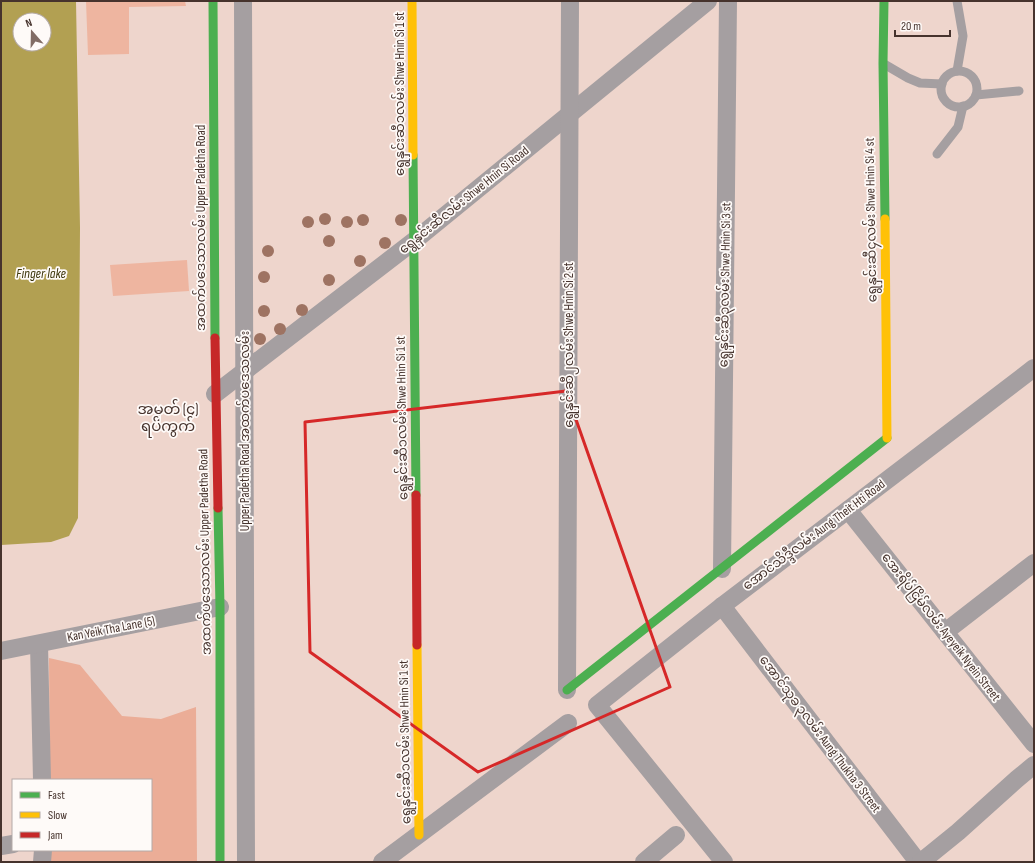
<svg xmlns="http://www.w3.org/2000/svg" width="1035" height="863" font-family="'Sofia Sans Condensed','Noto Sans Myanmar',sans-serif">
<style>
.green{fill:#eeb5a0}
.forest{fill:#ebad97}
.water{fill:#b2a052;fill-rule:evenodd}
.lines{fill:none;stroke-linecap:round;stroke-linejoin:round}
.lane{stroke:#a59fa1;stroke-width:9}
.street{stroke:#a59fa1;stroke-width:18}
.fast{stroke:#4caf50;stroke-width:9}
.slow{stroke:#ffc107;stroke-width:9}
.jam{stroke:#c62828;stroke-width:9}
.tree{fill:#9e7362}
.marked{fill:none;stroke:#d62828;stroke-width:3;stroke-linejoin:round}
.labels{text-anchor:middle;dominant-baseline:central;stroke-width:3.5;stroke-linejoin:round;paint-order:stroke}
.street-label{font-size:13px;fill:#46332d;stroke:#fefaf8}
.water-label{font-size:14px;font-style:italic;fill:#3e370c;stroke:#fefaf8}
.quarter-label{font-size:15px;fill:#46332d;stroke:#fefaf8}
</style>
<rect width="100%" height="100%" fill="#eed5cc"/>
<g class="green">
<path d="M86,1H185L186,6L129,7V54L88,55Z"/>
<path d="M187,260L189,291L113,296L110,265Z"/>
</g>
<path class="forest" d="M49,658L80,665L122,716L161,719L196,707L197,862H50V850H151V780H50Z"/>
<path class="water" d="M1,1H76L80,228L78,518L69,536L51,542L1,545ZM20,20H44V44H20Z"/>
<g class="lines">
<g class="lane">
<path d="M957,1L963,36L957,71"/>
<path d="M884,64L908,78L920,83L942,84"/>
<circle cx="959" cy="89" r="18"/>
<path d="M976,95L1019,91"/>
<path d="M937,154L958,127L963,106"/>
</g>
<g class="street">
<path d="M243,1L246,862"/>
<path d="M215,394L414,241L708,1"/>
<path d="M848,510L1034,744"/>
<path d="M722,569L728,1"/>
<path d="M722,606L918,862"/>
<path d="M945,632L1034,563"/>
<path d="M39,644L42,780"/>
<path d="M1,651L220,607"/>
<path d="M567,690L570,1"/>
<path d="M1,846L13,844"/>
<path d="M42,862L43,850"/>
<path d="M382,862L568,723"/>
<path d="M644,862L676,835"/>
<path d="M724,862L597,705L722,606L1034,368"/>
<path d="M921,862L958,832L1017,779L1034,765"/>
</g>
<g class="fast">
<path d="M213,1L215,338"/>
<path d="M884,1L883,63L885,219"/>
<path d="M413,155L416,495"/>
<path d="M218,508L220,607V862"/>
<path d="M567,690L887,438"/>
</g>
<g class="slow">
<path d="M412,1L413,155"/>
<path d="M885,219L887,438"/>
<path d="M417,645L419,835"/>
</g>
<g class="jam">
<path d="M215,338L218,508"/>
<path d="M416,495L417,645"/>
</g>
</g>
<g class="tree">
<circle cx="325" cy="219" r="6"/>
<circle cx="363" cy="220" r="6"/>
<circle cx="401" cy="220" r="6"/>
<circle cx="308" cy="222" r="6"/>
<circle cx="347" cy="222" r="6"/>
<circle cx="329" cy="241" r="6"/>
<circle cx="385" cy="243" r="6"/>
<circle cx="268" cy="251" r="6"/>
<circle cx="360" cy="261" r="6"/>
<circle cx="264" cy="277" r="6"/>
<circle cx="329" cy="280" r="6"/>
<circle cx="302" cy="310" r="6"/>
<circle cx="264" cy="311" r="6"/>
<circle cx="280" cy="329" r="6"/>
<circle cx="260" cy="339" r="6"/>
</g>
<path class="marked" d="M566,391L670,687L478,772L310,652L305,422Z"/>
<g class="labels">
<g class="street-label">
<text transform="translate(400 94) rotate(-90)">ရွေနှင်းဆီ၁လမ်း Shwe Hnin Si 1 st</text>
<text transform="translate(464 200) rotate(-39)">ရွေနှင်းဆီလမ်း Shwe Hnin Si Road</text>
<text transform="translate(871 220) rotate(-91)">ရွေနှင်းဆီ၄လမ်း Shwe Hnin Si 4 st</text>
<text transform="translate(201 228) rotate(-90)">အထက်ပဒေသာလမ်း Upper Padetha Road</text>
<text transform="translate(725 285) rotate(-89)">ရွေနှင်းဆီ၃လမ်း Shwe Hnin Si 3 st</text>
<text transform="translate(569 345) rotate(-90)">ရွေနှင်းဆီ၂လမ်း Shwe Hnin Si 2 st</text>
<text transform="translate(402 418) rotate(-91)">ရွေနှင်းဆီ၁လမ်း Shwe Hnin Si 1 st</text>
<text transform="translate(245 431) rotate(-90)">Upper Padetha Road အထက်ပဒေသလမ်း</text>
<text transform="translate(814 535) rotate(-37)">အောင်သိဒ္ဒီလမ်း Aung Theit Hti Road</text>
<text transform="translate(205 552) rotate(-91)">အထက်ပဒေသာလမ်း Upper Padetha Road</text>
<text transform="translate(941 627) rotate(52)">အေးရိပ်ငြိမ်လမ်း Ayeyeik Nyein Street</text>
<text transform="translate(111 629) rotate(-11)">Kan Yeik Tha Lane (5)</text>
<text transform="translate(820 734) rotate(53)">အောင်သုခ ၃လမ်း Aung Thukha 3 Street</text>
<text transform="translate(405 742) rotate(-91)">ရွေနှင်းဆီ၁လမ်း Shwe Hnin Si 1 st</text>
</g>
<g class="water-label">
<text x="41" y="273">Finger lake</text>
</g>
<g class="quarter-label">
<text x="168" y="409">အမှတ် (၄)<tspan x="168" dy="17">ရပ်ကွက်</tspan></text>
</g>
</g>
<rect width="1035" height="863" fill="none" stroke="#46332d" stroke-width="4"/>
<rect x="12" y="779" width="140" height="72" fill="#fefaf8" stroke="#b4aaa7"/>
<rect x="20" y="792" width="20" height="6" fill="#4caf50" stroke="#b4aaa7"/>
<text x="48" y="799" font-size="12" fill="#46332d">Fast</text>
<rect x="20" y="812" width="20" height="6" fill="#ffc107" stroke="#b4aaa7"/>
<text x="48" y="819" font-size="12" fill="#46332d">Slow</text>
<rect x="20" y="832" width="20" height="6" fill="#c62828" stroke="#b4aaa7"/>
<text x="48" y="839" font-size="12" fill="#46332d">Jam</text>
<g transform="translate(32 32) rotate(340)"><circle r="19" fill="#fefaf8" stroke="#b4aaa7"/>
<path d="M0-3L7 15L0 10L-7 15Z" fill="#816c65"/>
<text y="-6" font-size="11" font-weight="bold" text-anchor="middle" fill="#46332d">N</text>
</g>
<path d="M895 30v6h55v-6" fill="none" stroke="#46332d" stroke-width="2"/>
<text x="901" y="30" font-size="12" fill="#46332d" stroke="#fefaf8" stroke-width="3" paint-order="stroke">20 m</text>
</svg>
